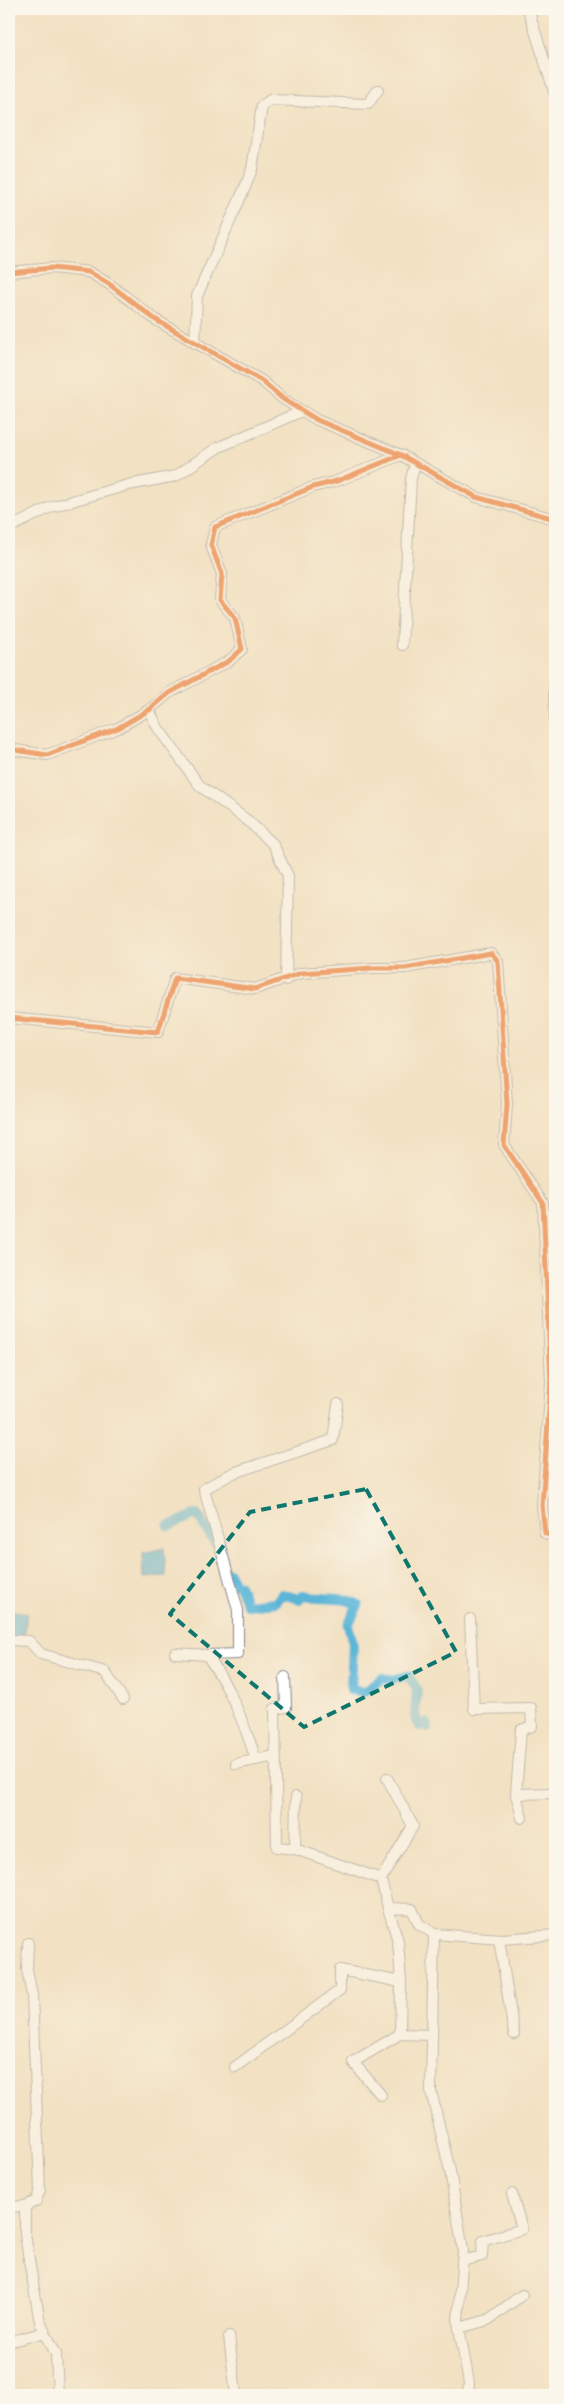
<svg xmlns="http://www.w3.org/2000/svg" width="564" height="2404" font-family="Itim,sans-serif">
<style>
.water{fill:#5ab5d7;stroke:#3a729a}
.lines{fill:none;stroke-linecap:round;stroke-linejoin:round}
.canal{stroke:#5ab5d7;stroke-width:10}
.street-casing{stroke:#868890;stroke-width:12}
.street{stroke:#fff;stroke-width:10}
.cycleway-casing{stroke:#fbf7ec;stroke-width:8}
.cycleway{stroke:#e8590c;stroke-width:5}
.marked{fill:none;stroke:#0f766e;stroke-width:4;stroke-dasharray:10 6;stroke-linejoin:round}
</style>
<rect width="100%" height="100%" fill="#fbf7ec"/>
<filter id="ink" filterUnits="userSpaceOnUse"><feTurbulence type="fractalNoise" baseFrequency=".02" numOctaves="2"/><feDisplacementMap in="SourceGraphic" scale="10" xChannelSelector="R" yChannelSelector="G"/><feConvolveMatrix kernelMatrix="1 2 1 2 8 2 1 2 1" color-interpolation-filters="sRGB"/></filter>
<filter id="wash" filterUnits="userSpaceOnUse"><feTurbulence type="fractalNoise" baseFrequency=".0096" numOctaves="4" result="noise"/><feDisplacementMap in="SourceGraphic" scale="20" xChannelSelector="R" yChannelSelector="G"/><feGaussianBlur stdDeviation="1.12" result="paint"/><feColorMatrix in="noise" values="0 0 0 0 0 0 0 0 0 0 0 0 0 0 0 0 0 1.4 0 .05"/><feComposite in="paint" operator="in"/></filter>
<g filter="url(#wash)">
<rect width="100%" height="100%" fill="#f2e1c3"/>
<g class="water">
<path d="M164,1548L166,1576L144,1578L143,1553Z"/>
<path d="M9,1610L27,1613L24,1639L9,1637Z"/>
</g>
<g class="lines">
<g class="canal">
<path d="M168,1526L197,1514L218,1548"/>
<path d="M229,1573L235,1584L239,1585L247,1605L276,1602L282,1594L299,1599L304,1595C322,1602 341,1594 358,1605L348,1625L353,1643L351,1690L365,1692L382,1678L392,1680L408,1676L417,1689L415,1714L419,1726L427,1723L428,1728"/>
</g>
</g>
</g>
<g filter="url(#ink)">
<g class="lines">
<g class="street-casing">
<g id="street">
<path d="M528,9L555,94"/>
<path d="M9,272L52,268L89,272L109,284L156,320L262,381L283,399L317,420L401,455L476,497L555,519"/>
<path d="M195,343L197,296L246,185L252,169L262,106L270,100L368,104L378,90"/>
<path d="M9,528L51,507L128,485L176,476L217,448L302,411"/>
<path d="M402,645L411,479L415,464"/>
<path d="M555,677L554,688L555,718"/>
<path d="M149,710L158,728L200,786L247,820L273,844L288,876L286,980"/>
<path d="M9,749L47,755L118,728L149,710L169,693L229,661L242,649L235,618L220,600L222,574L211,545L215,527L313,487L337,481L401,455"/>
<path d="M9,1018L158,1032L175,978L255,989L301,973L372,968H405L491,953L498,961L507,1104L504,1145L543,1203L551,1382L542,1505L545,1533L555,1538"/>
<path d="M470,1619L474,1709L531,1708L532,1726L521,1730L516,1794L555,1793"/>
<path d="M9,1640L29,1641L41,1654L105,1672L123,1699"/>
<path d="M175,1653L207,1655C231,1690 243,1720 256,1760"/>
<path d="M207,1655L238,1654V1610L204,1489L233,1473L333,1440L338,1404"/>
<path d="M285,1677L286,1707L275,1709L277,1847L295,1849"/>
<path d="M236,1764L275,1756"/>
<path d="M516,1794L522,1818"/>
<path d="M296,1797L295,1849L381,1879L388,1908"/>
<path d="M381,1879L413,1826L387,1778"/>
<path d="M434,1934L431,2091L450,2171L463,2250L458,2322L469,2383L468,2395"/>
<path d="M499,1939L514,2034"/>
<path d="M432,2035L400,2034L401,1982L398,1941L388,1908L412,1909L419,1924L434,1934L502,1939L555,1935"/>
<path d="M235,2067L340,1990V1970L401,1982"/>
<path d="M381,2095L353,2062L400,2034"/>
<path d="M25,2206V2234L30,2266L40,2322L56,2354L58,2395"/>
<path d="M9,2207L25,2206L36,2201L40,2190L32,1996L27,1969L28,1943"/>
<path d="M462,2261L482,2256L483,2241L522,2229L512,2194"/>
<path d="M459,2328L488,2320L522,2295"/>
<path d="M229,2336L236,2395"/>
<path d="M9,2342L45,2332"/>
</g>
</g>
<use href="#street" class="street"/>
<g class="cycleway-casing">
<g id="cycleway">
<path d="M9,272L52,268L89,272L109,284L156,320L262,381L283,399L317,420L401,455L476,497L555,519"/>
<path d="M9,749L47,755L118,728L149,710L169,693L229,661L242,649L235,618L220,600L222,574L211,545L215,527L313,487L337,481L401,455"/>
<path d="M9,1018L158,1032L175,978L255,989L301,973L372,968H405L491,953L498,961L507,1104L504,1145L543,1203L551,1382L542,1505L545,1533L555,1538"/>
</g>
</g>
<use href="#cycleway" class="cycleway"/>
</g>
</g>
<path d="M0 0H564V2404H0ZM366,1489L456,1652L304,1727L170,1614L250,1512Z" fill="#f2e1c3" fill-opacity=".55" fill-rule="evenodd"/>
<path class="marked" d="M366,1489L456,1652L304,1727L170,1614L250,1512Z"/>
<rect width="564" height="2404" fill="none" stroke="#fbf7ec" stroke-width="30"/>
</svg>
